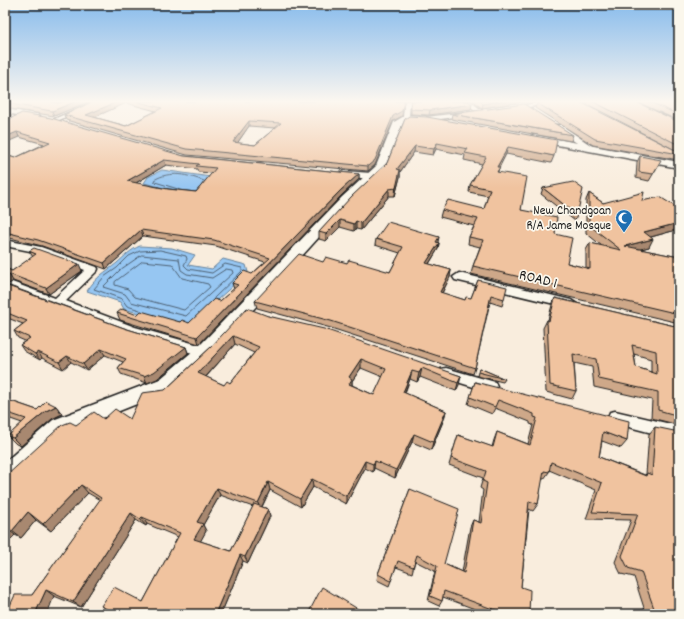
<svg xmlns="http://www.w3.org/2000/svg" width="684" height="619" font-family="Dekko,sans-serif">
<style>
.water{fill:#96c6f2;stroke:#65829c}
.lines{fill:none;stroke-linecap:round;stroke-linejoin:round}
.shore{stroke:#4d6072;stroke-width:1}
.street-casing{stroke:#1c1c1c;stroke-width:3}
.secondary-casing{stroke:#1c1c1c;stroke-width:3}
.street{fill:#fbf7ec;fill-rule:evenodd}
.secondary{fill:#fbf7ec;fill-rule:evenodd}
.wall{fill:#cea889;stroke:#1c1c1c;fill-rule:evenodd}
.shaded-wall{fill:#a8886f;stroke:#1c1c1c}
.building{fill:#f0c39f;stroke:#1c1c1c;fill-rule:evenodd}
.labels{text-anchor:middle;dominant-baseline:central;stroke-width:3.5;stroke-linejoin:round;paint-order:stroke}
.far-poi-label{font-size:13px;fill:#1c1c1c;stroke:#fbf7ec;text-anchor:end}
.street-label{font-size:15px;fill:#1c1c1c;stroke:#fbf7ec}
</style>
<rect width="100%" height="100%" fill="#f9eddd"/>
<filter id="ink" filterUnits="userSpaceOnUse"><feTurbulence type="fractalNoise" baseFrequency=".025" numOctaves="2"/><feDisplacementMap in="SourceGraphic" scale="8" xChannelSelector="R" yChannelSelector="G"/><feConvolveMatrix kernelMatrix="1 2 1 2 8 2 1 2 1" color-interpolation-filters="sRGB"/></filter>
<g filter="url(#ink)">
<g class="water">
<path d="M162,170L211,177L196,196L144,183L148,177Z"/>
<path d="M140,246L172,248L195,255L188,265L212,269L223,259L246,265L248,272L206,310L190,327L124,309L120,302L87,291C98,275 103,274 117,263C125,256 130,250 140,246Z"/>
</g>
<g class="lines">
<g class="shore">
<path d="M178,189L155,182L154,180C170,170 188,175 204,181"/>
<path d="M142,255L179,259L181,270L187,274L212,278L226,269L232,270L233,273L186,316L131,302L125,294L103,287L120,270Z"/>
<path d="M143,261L172,264L182,278L208,284L210,287L184,310L135,297L128,289L115,285V282Z"/>
<path d="M140,310L127,306L122,299L94,289L104,277L117,268L129,256L140,251L160,250L186,256L187,259L184,265L188,269L212,273L225,264L242,268V271L214,298"/>
</g>
<g class="street-casing">
<g id="street">
<path d="M94,101H102L57,121L52,120Z"/>
<path d="M404,101H410L409,118L406,120L403,118Z"/>
<path d="M463,101H470L484,112L479,113Z"/>
<path d="M548,101H564L511,110L508,108Z"/>
<path d="M5,109L37,114L40,116L37,118L5,113Z"/>
<path d="M467,112L469,113V115L426,121L423,119L426,117Z"/>
<path d="M555,125H561L595,148L588,150L555,129Z"/>
<path d="M344,171L371,173L375,176L371,179L341,176V172Z"/>
<path d="M5,240L41,247L97,267L98,269L97,271L66,301L135,327L199,345L211,347L213,350L211,353L199,355L127,333L8,289L6,286L12,282L55,298L85,270L35,252L5,246Z"/>
<path d="M459,273L571,300L577,304L571,308L455,280L453,277Z"/>
<path d="M446,368L495,382L497,386L495,390L490,392L441,377L439,373L441,369Z"/>
<path d="M615,411L679,426V440L610,422L608,417L610,412Z"/>
</g>
</g>
<g class="secondary-casing">
<g id="secondary">
<path d="M406,115L425,116L430,119C423,125 411,119 403,124L385,169L350,203L212,355L174,389L67,432L13,483L5,486V462L53,420L160,379L200,345L342,197L376,166L394,122Z"/>
<path d="M535,135L679,162V168L531,140L530,138L531,136Z"/>
</g>
</g>
<use href="#street" class="street"/>
<use href="#secondary" class="secondary"/>
</g>
<g class="wall">
<path d="M5,101L58,103L64,101H90L54,116L5,108Z"/>
<path d="M94,101H404L402,116L393,121L375,165L368,171L187,155L66,120L64,115ZM126,103L156,111L126,126L94,117ZM249,126L275,128L255,145L237,143Z"/>
<path d="M411,101H468L471,109L429,115L411,114Z"/>
<path d="M472,101H535L523,102L482,108Z"/>
<path d="M581,101H634L679,122V152Z"/>
<path d="M635,101H676L679,102V121Z"/>
<path d="M537,103L679,152V160L593,145L535,108Z"/>
<path d="M452,114L573,135L571,141L451,119Z"/>
<path d="M405,119L554,156L551,163L506,154L499,167L498,172L521,210L555,234L567,263L586,268V250L590,243L602,246L586,233V200L589,193L603,203L642,201L679,209V232L676,230L651,237L649,247L639,249L679,257V323L471,274L473,266L480,247L468,244L469,237L474,226L440,217L442,210L484,209L488,196L469,192L470,185L482,164L464,160L465,155L436,149L433,155L414,152L400,172V177L395,196H389L361,230L356,229L354,231L340,227L326,241L319,239V232L387,163Z"/>
<path d="M5,121L184,156L359,174V179L341,196L199,344L120,320L117,313L137,315L180,322L189,323L220,301L234,289L232,283L252,274L265,262L216,246L143,236L106,269L42,246L10,238L5,239V155L15,158L44,144L19,137ZM166,165L197,169L198,172L212,173L196,192L168,189L136,183Z"/>
<path d="M640,156L658,166L649,181L636,178L637,162Z"/>
<path d="M543,188L577,215L575,221L541,194Z"/>
<path d="M439,237L438,242L439,243L438,249L429,264L451,270L450,277L442,293L465,300L471,298L478,280L504,299L502,306L490,302L475,368L473,374L331,328L257,308L255,301L323,262L347,263L390,272L400,253L375,245L376,239Z"/>
<path d="M29,251L82,271L49,294L13,281L7,285L124,328L186,347L188,353L157,379L147,383L121,374L118,368L123,362L105,355L87,370L71,362L63,369L42,358L40,360L24,351L20,345L25,341L18,338L14,331L23,324L5,317V268L12,271L33,257Z"/>
<path d="M555,298L679,327V425L651,418L652,400L594,387L592,367L574,363L576,391L572,399L546,392L543,328L547,320H548L552,305ZM634,354L651,359V372L636,367Z"/>
<path d="M268,316L461,376L456,391L420,377L417,382L410,379L405,393L446,411L444,419L431,450L412,442L395,478L374,468L373,472L365,468L346,504L313,487L301,507L270,490L262,507L268,509L270,516L248,563L243,561L221,614H113L108,611L101,606L143,602L178,537L147,524L146,526L136,520L81,607L54,596L32,595L100,500L88,493L51,531L36,520L21,538L15,535L5,545V477L76,425L104,419H130L165,390L211,347ZM235,344L254,353L230,383L224,385L206,377ZM361,368L383,377L374,395L352,385V381ZM220,495L253,507L231,551L200,541L206,531L203,525Z"/>
<path d="M479,368L505,379L503,382L477,376Z"/>
<path d="M475,382L627,441L621,448L602,441L599,457L645,475L646,474L649,434L655,427L679,614H646L634,577L621,574L615,562L631,520L586,519L596,490L549,470V472L544,479H542L538,504L533,511L529,509L521,587L529,614H488L443,597L442,601L439,606L428,601L435,571L415,561L412,573L396,567L389,586L377,580L378,574L410,489L444,564L462,572L470,527L473,520L479,522L483,490L480,488L483,478L449,465L458,435L492,447L494,440L497,432L528,444L533,425L530,424V422L495,408L492,414L468,404Z"/>
<path d="M5,399L37,410L56,406L62,414L52,419L21,446L16,444L8,436L22,423L5,417Z"/>
</g>
<g class="shaded-wall">
<path d="M77,101H90L54,116L52,111Z"/>
<path d="M119,101H126V103L88,120L86,115Z"/>
<path d="M404,101L402,116L393,121L375,165L368,171V166L393,116Z"/>
<path d="M499,101H523V102L482,108L483,104Z"/>
<path d="M472,104L471,109L429,115L430,110Z"/>
<path d="M9,111L12,116L5,120V113Z"/>
<path d="M249,121V126L234,148L233,142Z"/>
<path d="M17,132L19,137L5,143V137Z"/>
<path d="M437,143L436,149L433,155L434,149Z"/>
<path d="M415,146L414,152L400,172V177L395,196L397,169Z"/>
<path d="M508,147L506,154L496,174L497,167Z"/>
<path d="M164,160L166,165L129,187L127,181Z"/>
<path d="M359,174V179L341,196L199,344L197,337L341,190Z"/>
<path d="M389,189V196L361,230V223Z"/>
<path d="M340,220V227L326,241V234Z"/>
<path d="M356,221V229L354,231V224Z"/>
<path d="M679,223V224L676,230L640,240L644,232Z"/>
<path d="M141,230L143,236L106,269L104,263Z"/>
<path d="M653,239L649,247L621,254L625,246Z"/>
<path d="M439,243L438,249L425,270L426,263Z"/>
<path d="M79,264L82,271L49,294L46,288Z"/>
<path d="M451,270L450,277L439,299L440,292Z"/>
<path d="M9,274L13,281L5,287V277Z"/>
<path d="M233,336L235,344L201,382L198,373Z"/>
<path d="M186,347L188,353L157,379L147,383L144,376Z"/>
<path d="M101,349L105,355L87,370L83,364Z"/>
<path d="M38,352L42,358L40,360L35,354Z"/>
<path d="M67,356L71,362L63,369L59,362Z"/>
<path d="M361,359V368L352,381V387L349,392V377Z"/>
<path d="M422,368L420,377L417,382L419,373Z"/>
<path d="M412,371L410,379L401,401L403,392Z"/>
<path d="M461,376L459,385L456,391L458,383Z"/>
<path d="M56,406L62,414L52,419L21,446L13,438L46,411Z"/>
<path d="M446,411L444,419L431,450L433,442Z"/>
<path d="M414,434L412,442L395,478L396,470Z"/>
<path d="M365,461V468L346,504V496Z"/>
<path d="M375,461L374,468L373,472V464Z"/>
<path d="M312,479L313,487L301,507L300,499Z"/>
<path d="M268,482L270,490L260,510L258,503Z"/>
<path d="M81,485L88,493L51,531L43,524Z"/>
<path d="M217,488L220,495L203,525L206,531L198,546L194,539L197,522Z"/>
<path d="M268,509L270,516L248,563L245,557Z"/>
<path d="M28,512L36,520L21,538L12,531Z"/>
<path d="M131,513L136,520L81,607L73,602Z"/>
<path d="M142,517L147,524L146,526L140,519Z"/>
<path d="M6,528L15,535L5,545V529Z"/>
<path d="M240,555L243,561L221,614H215Z"/>
<path d="M46,590L54,596L47,614H35Z"/>
</g>
<g class="building">
<path d="M5,101H49L58,103L64,101H77L52,111L5,103Z"/>
<path d="M94,101H119L86,115L126,126L162,108L135,101H404L402,111L393,116L375,160L368,166L186,149L64,115ZM249,121L281,123L255,145L233,142Z"/>
<path d="M411,101H468L472,104L430,110L411,109Z"/>
<path d="M480,101H499L483,104Z"/>
<path d="M553,101H578L679,152V154L595,139L537,103Z"/>
<path d="M592,101H634L679,122V145Z"/>
<path d="M648,101H676L679,102V115Z"/>
<path d="M524,104L573,135L452,114Z"/>
<path d="M5,110L9,111L5,113Z"/>
<path d="M22,113L51,118L184,156L359,174L341,190L197,337L117,313L122,309L137,315L141,311L180,322L182,320L189,323L214,299L220,301L238,285L232,283L244,271L252,274L270,258L214,240L141,230L104,263L38,240L5,232V155L15,158L50,142L17,132L5,137V121ZM164,160L199,164L196,166L216,168L196,192L168,189L127,181Z"/>
<path d="M409,116L427,117L557,140L554,156L508,147L497,167H500L497,172L527,177L521,210L557,217L555,234L572,238L567,263L590,269V243L621,250L589,225V193L603,203L644,192L642,201L660,197L679,209V223L644,232L653,239L625,246L679,257V314L473,266L483,240L469,237L478,219L442,210L448,200L484,209L490,189L470,185L486,157L465,153L468,149L437,143L434,149L415,146L397,169L400,170L396,188L389,189L361,223L356,221L354,224L340,220L326,234L319,232L351,197L387,163L405,119Z"/>
<path d="M640,156L661,160L653,174L639,172Z"/>
<path d="M573,182L583,189L577,215L543,188Z"/>
<path d="M388,222L439,237L436,242L439,243L426,263L451,270L440,292L465,300L466,297L471,298L478,280L507,287L504,299L491,295L475,368L331,321L255,301L299,254L323,262L326,257L347,263L349,260L390,272L403,247L376,239Z"/>
<path d="M34,248L79,264L46,288L9,274L5,277V268L12,271L36,254L29,251Z"/>
<path d="M5,285L124,328L186,347L154,372L144,376L118,368L126,359L101,349L83,364L67,356L59,362L38,352L35,354L20,345L30,338L14,331L27,321L5,312Z"/>
<path d="M555,298L679,327V416L658,410V392L599,379L596,359L573,354L576,391L550,385L547,320L549,321ZM632,345L656,351L657,374L636,367Z"/>
<path d="M247,308L268,316L324,329L461,376L458,383L422,368L419,373L412,371L403,392L446,411L433,442L414,434L396,470L375,461L373,464L365,461L346,496L312,479L300,499L268,482L258,503L217,488L197,522L203,524L194,539L231,551L254,504L268,509L245,557L240,555L215,614H116L101,606L114,587L143,602L180,533L142,517L140,519L131,513L73,602L46,590L35,614H6L15,595H32L101,498L81,485L43,524L28,512L12,531L6,528L5,529V477L62,425L70,422L76,425L94,412L104,419L115,409L130,419L142,393L165,390L211,347ZM233,336L259,347L230,383L227,381L224,385L198,373ZM361,359L386,369L374,395L349,384L352,379L349,377Z"/>
<path d="M479,368L505,379L478,372Z"/>
<path d="M475,382L629,421L627,441L603,432L599,457L646,476L647,473L652,475L655,427L679,432V614H656L641,572L628,568L622,556L638,514L592,512L602,483L551,462L549,472L544,471L538,504L529,501L521,587L530,590L529,614H506L444,591L442,601L430,596L437,566L417,555L413,567L398,561L391,581L378,574L410,489L459,509L444,564L464,573L473,520L481,523L487,483L483,481L486,471L451,458L458,435L493,447L497,432L530,445L537,418L534,417V414L498,400L495,407L470,397Z"/>
<path d="M5,399L37,410L46,401L56,406L46,411L13,438L8,436L26,419L5,412Z"/>
<path d="M322,587L366,614H308Z"/>
</g>
</g>
<linearGradient id="sky" x2="0" y2="1"><stop stop-color="#87bbec"/><stop offset="0.54" stop-color="#fcf7f0"/><stop offset="1" stop-color="#fcf7f0" stop-opacity="0"/></linearGradient>
<rect width="684" height="188" fill="url(#sky)"/>
<defs>
<g id="mosque-pin" transform="scale(0.9)"><path d="M0 17L-7.5 6A9.5 9.5 0 1 1 7.5 6Z" fill="#1f6fb2" stroke="#fbf7ec"/><path d="M3.5-4.9A6 6 0 1 0 3.5 4.9A5 5 0 1 1 3.5-4.9Z" fill="#fff"/></g>
</defs>
<g fill-rule="evenodd">
<use href="#mosque-pin" x="624" y="218"/>
</g>
<g class="labels">
<g class="far-poi-label">
<text x="611" y="211">New Chandgoan<tspan x="611" dy="15">R/A Jame Mosque</tspan></text>
</g>
<g class="street-label">
<text transform="translate(538 280) rotate(14)">ROAD 1</text>
</g>
</g>
<rect width="684" height="619" fill="none" stroke="#fbf7ec" stroke-width="20"/>
<rect x="10" y="10" width="664" height="599" fill="none" stroke="#1c1c1c" stroke-width="1.5" filter="url(#ink)"/>
</svg>
